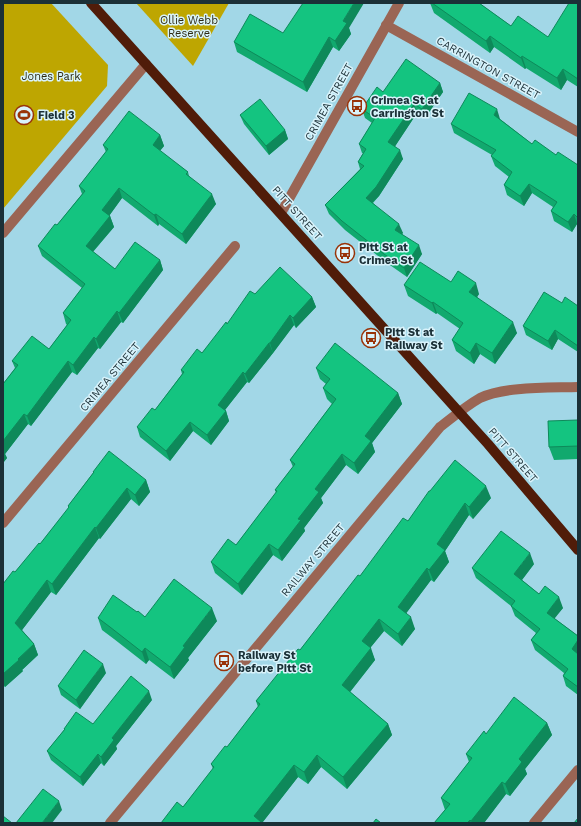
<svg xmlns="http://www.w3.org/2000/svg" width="581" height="826" font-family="'Work Sans',sans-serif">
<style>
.green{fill:#bea601}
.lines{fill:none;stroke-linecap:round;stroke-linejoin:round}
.minor{stroke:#9a6554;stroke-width:10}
.major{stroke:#501c09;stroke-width:10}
.wall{fill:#11a96e}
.shaded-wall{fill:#0e895a}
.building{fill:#14c480;stroke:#0e895a}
.labels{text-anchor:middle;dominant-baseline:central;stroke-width:3;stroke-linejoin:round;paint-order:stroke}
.park-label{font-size:11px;fill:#2e2a12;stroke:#d9f3fb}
.street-label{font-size:11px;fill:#1b3037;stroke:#d9f3fb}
.poi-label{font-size:11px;font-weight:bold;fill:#1b3037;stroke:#d9f3fb;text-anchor:start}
</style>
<rect width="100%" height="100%" fill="#a2d7e7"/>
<g class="green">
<path d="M3,3H51L108,65L107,86L3,209Z"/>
<path d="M136,3H229L193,66Z"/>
</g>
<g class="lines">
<g class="minor">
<path d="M386,25L578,132"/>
<path d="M281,213L399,3"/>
<path d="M3,233L146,64"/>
<path d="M3,523L235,246"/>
<path d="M110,823L440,427C453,417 466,406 480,398C505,386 550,388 578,387"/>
<path d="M534,823L578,770"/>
</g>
<path class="major" d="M91,3L459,412L488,444L578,550"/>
</g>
<g class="wall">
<path d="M430,3H479L511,26L548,37L578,3V87L567,80L561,90L526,68L525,69L494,47L490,53L434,13Z"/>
<path d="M349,28L351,34L339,51L333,47L307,92L237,52L234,42L283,33Z"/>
<path d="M440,83L443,92L425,118L417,113L395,146L403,159L379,196L373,203L403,233L402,234L422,254L407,277L387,263L345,230L329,214L325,205L360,169L358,162L363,153H362L359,144L372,123L365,118L362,109L383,92Z"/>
<path d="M240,115L285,130L288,139L269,155L244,124Z"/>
<path d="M500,119L532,144L578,165V225L577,224L572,232L554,221L551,211L553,207L532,193L524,206L507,195L504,185L509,177L495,166L491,156L492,155L454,133L451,124Z"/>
<path d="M160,135L164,146L160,151L188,172L189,176L216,204L186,244L159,224L158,226L122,198L109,216H110L114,227L93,252L115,269L160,260L163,270L123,323L121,322L100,349L98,348L77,375L72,372L31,426L28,424L5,454L7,458L3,463V384L15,368L12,361L49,349L67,325L66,324L63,313L82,288L42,256L38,246L57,225L82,194L79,186L106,152L103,145Z"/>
<path d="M451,282L479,294L477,297L517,333L495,364L480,354L474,364L456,351L452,340L460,329L437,313L436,314L408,296L404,285Z"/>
<path d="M255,294L312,297L316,307L296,328L294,325L273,353L249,383L247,382L225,410L226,411L229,421L211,445L193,431L170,461L140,437L137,427L155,410L182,374L181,370L202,353L227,324Z"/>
<path d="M562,303L578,306V352L558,339L552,350L526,335L523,326Z"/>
<path d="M316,368L398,393L402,404L372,443L375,452L358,474L346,465L321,498L323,503L304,528L305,531L282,561L273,555L242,595L215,573L211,562L236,545L276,493L275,490L293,467L290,460L332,404L327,399L323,388L326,384L320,379Z"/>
<path d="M578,420V459L554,460L549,447Z"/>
<path d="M93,472L146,480L150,492L139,506L131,499L100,539L99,538L56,595L51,592L22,630L34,644L38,655L22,670L23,671L5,687L3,685V584L15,572L40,544L69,508L68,506L93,473Z"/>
<path d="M430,491L491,498L473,519L469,515L445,551L449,562L434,582L431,580L406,613L415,629L402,646L384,631L370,648L375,660L350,692L388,724L392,735L347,789L321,767L308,784L298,777L262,823H161L183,807L213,769L211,764L227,747L258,707L256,701L300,650L360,576L408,521Z"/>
<path d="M534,564L522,580L539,594L563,608L554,618L578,636V695L566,686L563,676L564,673L535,650L531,640L536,633L515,616L511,606L476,578L472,568Z"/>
<path d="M137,612L145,617L217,621L188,658L189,660L174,679L149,660L146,664L114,639L102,630L98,618Z"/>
<path d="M106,673L80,709L61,695L58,686Z"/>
<path d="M152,700L116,746L117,749L104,766L101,763L83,786L51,760L47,751L64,730V729L93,724Z"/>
<path d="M547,723L552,735L525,769L527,774L510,796L506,794L484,823H434L445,810L441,798L469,762L466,754L486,734Z"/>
</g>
<g class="shaded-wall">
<path d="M354,3H364L349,28L351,34L339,51L335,41L343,21Z"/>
<path d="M490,36L494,47L490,53L486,41Z"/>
<path d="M329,37L333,47L307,92L303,82Z"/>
<path d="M522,56L526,68L525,69L521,58Z"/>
<path d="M563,69L567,80L561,90L557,78Z"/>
<path d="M440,83L443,92L425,118L422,109Z"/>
<path d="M414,104L417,113L392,151L388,142Z"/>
<path d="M497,109L500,119L497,124L494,115Z"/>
<path d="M285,130L288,139L269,155L266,146Z"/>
<path d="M160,135L164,146L156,155L153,145Z"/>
<path d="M400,150L403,159L379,196L369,206L366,198Z"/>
<path d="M529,184L532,193L524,206L520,196Z"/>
<path d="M119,188L122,198L106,220L102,210Z"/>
<path d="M212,194L216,204L186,244L182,234Z"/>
<path d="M156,214L159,224L158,226L154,215Z"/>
<path d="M574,214L577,224L572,232L568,222Z"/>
<path d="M110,216L114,227L89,256L86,246Z"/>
<path d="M399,224L403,233L398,238L395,230Z"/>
<path d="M419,245L422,254L407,277L404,268Z"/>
<path d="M160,260L163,270L123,323L119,313Z"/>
<path d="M476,283L479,294L473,303L469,292Z"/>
<path d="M312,297L316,307L296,328L293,318Z"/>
<path d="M433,302L437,313L436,314L432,303Z"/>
<path d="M117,311L121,322L100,349L96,339Z"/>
<path d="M290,315L294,325L273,353L270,343Z"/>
<path d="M513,322L517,333L495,364L492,353Z"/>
<path d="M555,330L558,339L552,350L548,341Z"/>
<path d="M94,337L98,348L77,375L73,365Z"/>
<path d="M269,343L273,353L249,383L245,374Z"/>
<path d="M476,343L480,354L474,364L470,353Z"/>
<path d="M68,361L72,372L31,426L27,416Z"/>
<path d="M243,372L247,382L221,415L218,405Z"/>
<path d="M398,393L402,404L372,443L375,452L358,474L354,463L365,436Z"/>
<path d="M226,411L229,421L211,445L207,435Z"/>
<path d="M24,414L28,424L5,454L7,458L3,463V441Z"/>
<path d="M190,422L193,431L170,461L166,451Z"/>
<path d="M342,454L346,465L321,498L323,503L304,528L305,531L282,561L278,550L315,489Z"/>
<path d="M146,480L150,492L139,506L135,495Z"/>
<path d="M486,486L491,498L473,519L469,507Z"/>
<path d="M127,488L131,499L100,539L96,528Z"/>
<path d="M465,503L469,515L445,551L449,562L434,582L429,570L437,544Z"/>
<path d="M95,527L99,538L56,595L52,584Z"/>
<path d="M269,544L273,555L242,595L238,584Z"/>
<path d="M530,553L534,564L518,585L514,574Z"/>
<path d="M427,568L431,580L402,619L398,607Z"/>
<path d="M47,580L51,592L19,634L15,623Z"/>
<path d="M559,597L563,608L551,623L547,613Z"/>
<path d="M212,608L217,621L188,658L189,660L174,679L170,667L183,646Z"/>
<path d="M411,617L415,629L402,646L398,634Z"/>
<path d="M379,619L384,631L366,653L362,641Z"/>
<path d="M578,640V656L572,649Z"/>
<path d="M34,644L38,655L22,670L23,671L5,687L3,682V674Z"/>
<path d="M145,648L149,660L146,664L142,652Z"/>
<path d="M371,648L375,660L346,697L342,685Z"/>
<path d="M103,664L106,673L80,709L76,700Z"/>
<path d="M149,691L152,700L116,746L117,749L104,766L101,757L112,738Z"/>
<path d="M547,723L552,735L525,769L527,774L510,796L505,784L519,759Z"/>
<path d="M388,724L392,735L347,789L343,777Z"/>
<path d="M98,754L101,763L83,786L80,777Z"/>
<path d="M317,755L321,767L308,784L304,772Z"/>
<path d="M294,765L298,777L262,823H256L254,816Z"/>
<path d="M502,782L506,794L484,823H472L471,821Z"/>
<path d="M59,801L62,810L52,823H42Z"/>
<path d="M470,820L471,823H467Z"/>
</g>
<g class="building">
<path d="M303,3H354L343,21L347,23L335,41L329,37L303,82L234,42L250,14L283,33Z"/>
<path d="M432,3H479L511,26L518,16L548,37L569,3H578V79L563,69L557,78L522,56L521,58L490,36L486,41Z"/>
<path d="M406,59L440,83L422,109L414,104L388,142L400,150L376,187L366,198L399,224L395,230L419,245L404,268L384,254L342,221L325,205L364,166L358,162L366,149L359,144L375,118L362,109L377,87L383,92Z"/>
<path d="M469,93L497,109L494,115L532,144L535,140L556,155L558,152L578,165V218L574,214L568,222L551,211L557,202L529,184L520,196L504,185L512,172L491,156L496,150L451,124Z"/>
<path d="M260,99L285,130L266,146L240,115Z"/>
<path d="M129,111L160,135L153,145L188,172L186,174L212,194L182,234L156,214L154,215L119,188L102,210L110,216L86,246L115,269L135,242L160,260L119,313L117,311L96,339L94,337L73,365L68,361L27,416L24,414L3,441V384L18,365L12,361L32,336L49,349L71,320L63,313L85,284L38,246L55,224L57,225L85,191L79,186L108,149L103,145Z"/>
<path d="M420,262L451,282L458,271L476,283L469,292L513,322L492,353L476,343L470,353L452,340L463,323L433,302L432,303L404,285Z"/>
<path d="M280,267L312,297L293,318L290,315L270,343H269L245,374L243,372L218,405L226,411L207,435L190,422L166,451L137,427L152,408L155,410L184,372L181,370L197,349L202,353L226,322L227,324L250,291L255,294Z"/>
<path d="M544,292L562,303L565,297L578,306V346L555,330L548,341L523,326Z"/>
<path d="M335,343L398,393L365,436L371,441L354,463L342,454L315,489L319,492L298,519L301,520L278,550L269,544L238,584L211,562L228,539L236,545L277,491L275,490L295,464L290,460L336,399L323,388L330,379L316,368Z"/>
<path d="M578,420V446L549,447L548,421Z"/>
<path d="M109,451L146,480L135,495L127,488L96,528L95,527L52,584L47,580L15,623L34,644L18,659L19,660L3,674V584L13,571L15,572L39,543L40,544L69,507L68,506L94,472H93Z"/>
<path d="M455,460L486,486L469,507L465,503L437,544L445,550L429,570L427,568L398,607L411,617L398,634L379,619L362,641L371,648L342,685L388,724L343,777L317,755L304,772L294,765L254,816L261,822V823H161L177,802L183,807L214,767L211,764L225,746L227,747L260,704L256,701L298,649L300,650L358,575L360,576L403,518L408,521L429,491H430Z"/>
<path d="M501,531L530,553L514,574L539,594L545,586L559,597L547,613L578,636V640L572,649L578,654V687L563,676L568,669L531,640L540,629L511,606L515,601L472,568Z"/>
<path d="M174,579L212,608L183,646L185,647L170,667L145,648L142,652L110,627L98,618L113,595L137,612L138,611L145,617Z"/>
<path d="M84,650L103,664L76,700L58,686Z"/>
<path d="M131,676L149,691L112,738L114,740L101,757L98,754L80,777L47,751L65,729H64L76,712L93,724Z"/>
<path d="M514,697L547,723L519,759L522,762L505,784L502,782L471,821L470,820L467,823H434L450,804L441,798L472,758L466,754L484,731L486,734Z"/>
<path d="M43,789L59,801L42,823H16Z"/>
<path d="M3,816L12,823H3Z"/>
<path d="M578,818V823H574Z"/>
<path d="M376,819L381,823H373Z"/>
</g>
<defs>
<g id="bus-ring" transform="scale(1)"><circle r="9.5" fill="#d9f3fb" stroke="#993308" stroke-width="1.5"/><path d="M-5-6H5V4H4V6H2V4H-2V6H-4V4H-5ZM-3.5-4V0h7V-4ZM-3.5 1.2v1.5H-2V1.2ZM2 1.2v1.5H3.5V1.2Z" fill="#993308"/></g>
<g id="stadium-ring" transform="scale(1)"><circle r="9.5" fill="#d9f3fb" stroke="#993308" stroke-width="1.5"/><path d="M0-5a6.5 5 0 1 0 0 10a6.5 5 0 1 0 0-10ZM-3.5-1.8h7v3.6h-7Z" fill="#993308"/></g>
</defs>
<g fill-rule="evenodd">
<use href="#bus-ring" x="357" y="106"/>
<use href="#stadium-ring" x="24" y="115"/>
<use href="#bus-ring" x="345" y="253"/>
<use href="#bus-ring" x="371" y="338"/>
<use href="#bus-ring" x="224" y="661"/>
</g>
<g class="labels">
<g class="park-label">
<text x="189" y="20">Ollie Webb<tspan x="189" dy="13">Reserve</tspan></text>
<text x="51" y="76">Jones Park</text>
</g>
<g class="street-label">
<text transform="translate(488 68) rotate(29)">CARRINGTON STREET</text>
<text transform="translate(329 102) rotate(-61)">CRIMEA STREET</text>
<text transform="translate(297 213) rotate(48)">PITT STREET</text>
<text transform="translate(110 377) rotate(-50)">CRIMEA STREET</text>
<text transform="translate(513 455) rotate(49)">PITT STREET</text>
<text transform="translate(313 560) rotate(-50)">RAILWAY STREET</text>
</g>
<g class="poi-label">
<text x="371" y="100">Crimea St at<tspan x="371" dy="13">Carrington St</tspan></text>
<text x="38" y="115">Field 3</text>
<text x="359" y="247">Pitt St at<tspan x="359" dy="13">Crimea St</tspan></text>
<text x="385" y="332">Pitt St at<tspan x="385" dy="13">Railway St</tspan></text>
<text x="238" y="655">Railway St<tspan x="238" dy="13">before Pitt St</tspan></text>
</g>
</g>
<rect width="581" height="826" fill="none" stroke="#1b3037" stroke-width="8"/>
</svg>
